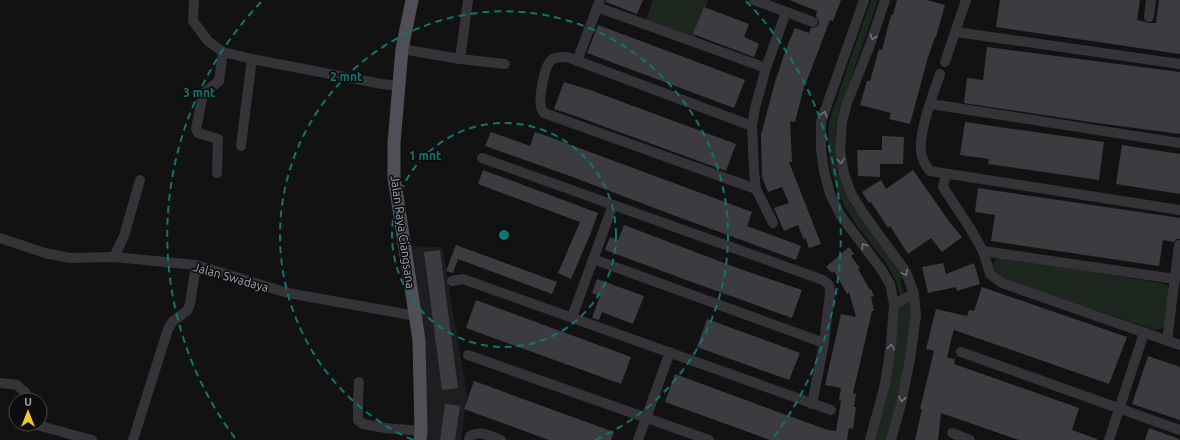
<svg xmlns="http://www.w3.org/2000/svg" width="1180" height="440" font-family="Ubuntu,sans-serif">
<style>
.built{fill:#1e1e20}
.green{fill:#1e2620}
.building{fill:#3c3c40}
.lines{fill:none;stroke-linecap:round;stroke-linejoin:round}
.minor{stroke:#333338;stroke-width:10}
.major{stroke:#4f5057;stroke-width:13}
.oneway{stroke:#71727c}
.ring{fill:none;stroke:#0f766e;stroke-width:2;stroke-dasharray:7 5}
.labels{text-anchor:middle;dominant-baseline:central;stroke-width:3.5;stroke-linejoin:round;paint-order:stroke}
.street-label{font-size:12px;fill:#a3a6b4;stroke:#0d0d0e}
.centre{fill:#0f766e;stroke:#0d0d0e;stroke-width:2}
.ring-label{font-size:12px;text-anchor:middle;font-weight:bold;fill:#0f766e;stroke:#0d0d0e;stroke-width:3.5;stroke-linejoin:round;paint-order:stroke}
</style>
<rect width="100%" height="100%" fill="#121213"/>
<path class="built" d="M410,246L442,247L467,394L461,440H426V353Z"/>
<g class="green">
<path d="M653,0H708L694,40L645,23Z"/>
<path d="M871,0H878L836,122L835,149L838,168L844,188L850,202L861,219L891,259L903,278L900,280L904,294L902,298L900,295L896,281L886,263L855,223L844,205L837,191L831,169L828,149L829,121Z"/>
<path d="M997,258H1005L1161,283L1167,285L1169,290L1166,326L1161,329L1155,330L1004,279L994,270L993,263Z"/>
<path d="M914,294L916,315L891,440H870L885,384L894,304Z"/>
</g>
<g class="building">
<path d="M606,0H643L637,14L606,2Z"/>
<path d="M789,0H841L833,21L830,20L806,83H805L795,122L790,121L792,162H789L821,244L809,248L805,237L804,240L798,225L784,231L774,208L789,203L782,187L768,192L762,177L761,135L775,82L786,49L795,28L809,33L811,28L817,27L819,24V21L816,16L817,11Z"/>
<path d="M897,0H927L945,5L936,37H935L928,57L910,124L889,119L891,113L860,105L867,81H870L879,49L882,50L891,15H893Z"/>
<path d="M1000,0H1140L1137,20L1149,23H1156L1159,0H1180V54L996,27Z"/>
<path d="M704,7L749,24L744,37L759,44L754,57L693,34Z"/>
<path d="M598,25L745,80L734,108L587,53Z"/>
<path d="M987,47L1180,72V134L1090,122L964,103L967,78L983,80Z"/>
<path d="M564,82L590,90L736,144L726,171L578,117L554,109Z"/>
<path d="M965,122L1104,142L1099,180L988,164L989,159L960,155Z"/>
<path d="M491,132L530,146L535,132L544,135L752,212L747,226L801,246L796,260L673,215L570,176L485,146Z"/>
<path d="M882,136L904,137L903,164H880V177L858,176L857,150H882Z"/>
<path d="M1122,145L1180,154V194L1116,184Z"/>
<path d="M483,170L598,213L590,235L571,279L558,273L580,222L478,184Z"/>
<path d="M913,170L951,224L962,237L942,252L931,238L908,254L890,226L888,228L871,202L869,203L862,192L881,180L886,189Z"/>
<path d="M978,188L1180,218V239H1176L1174,242L1163,240L1159,266L991,241L995,215L975,212Z"/>
<path d="M624,225L740,269L802,290L792,318L689,281L605,250L610,237L618,240Z"/>
<path d="M456,245L557,282L552,294L458,259L453,273L446,271Z"/>
<path d="M849,247L854,254L851,256L860,268L858,269L870,290L871,289L874,296L871,297L874,311H872L853,393L856,394L854,407H856L853,429L849,428L847,440H770L665,402L675,374L800,420L828,430L836,431L841,401L839,400L841,388L825,385L841,314L856,317L849,292L847,294L834,271L832,273L826,267Z"/>
<path d="M440,250L458,388L442,390L424,252Z"/>
<path d="M943,263L946,274L974,263L980,284L957,291L956,287L928,293L922,267Z"/>
<path d="M597,279L644,296L633,324L602,312L599,320L592,318L600,296L592,293Z"/>
<path d="M982,287L1127,337L1109,384L954,330L951,340L947,358L955,359L954,364L1079,408L1072,430L1097,439V440H1019L941,413L938,440H915L922,409H920L934,351L926,349L936,309L967,316L969,310L974,311Z"/>
<path d="M476,300L631,357L621,384L466,328Z"/>
<path d="M707,319L800,353L789,380L697,347Z"/>
<path d="M1148,356L1180,367V420L1132,404Z"/>
<path d="M474,381L614,432L611,440H549L464,409Z"/>
<path d="M445,404L460,406L455,440H440Z"/>
<path d="M1149,428L1179,439V440H1145Z"/>
</g>
<g class="lines">
<g class="minor">
<path d="M194,0L193,21L208,41L223,52"/>
<path d="M468,0L460,59L505,64"/>
<path d="M754,0L813,22"/>
<path d="M864,0L821,122V150L824,171L830,194L841,216L881,269L890,284L894,304L891,345L885,384L870,440"/>
<path d="M885,0L870,45L847,103L842,122L840,150L844,174L851,193L863,213L906,272L914,294L916,315L910,359L901,404L891,440"/>
<path d="M597,7L766,68"/>
<path d="M1149,17L1151,0"/>
<path d="M956,32L1180,64"/>
<path d="M402,49L460,59"/>
<path d="M577,61L600,0"/>
<path d="M945,62L966,0"/>
<path d="M940,74C933,95 919,130 921,152C922,159 925,165 930,171L1180,210"/>
<path d="M931,104L1180,143"/>
<path d="M752,126L567,57C562,57 555,57 551,60C544,67 539,97 541,107C541,109 543,111 544,113L756,189"/>
<path d="M241,146L246,105L252,59"/>
<path d="M482,158L823,280L829,285L830,293L824,343L812,404"/>
<path d="M217,173L218,139L198,133L196,129L203,94L219,81L223,52L252,59L382,84L399,86"/>
<path d="M946,174L943,187L970,228L983,251L990,274L1002,283L1180,345"/>
<path d="M773,223L756,189L754,171L752,126L755,108L766,68L786,12"/>
<path d="M0,238L45,253L70,258L114,257L196,265L288,293L416,316"/>
<path d="M983,251L1175,279"/>
<path d="M114,257L124,236L140,180"/>
<path d="M593,259L824,343"/>
<path d="M452,281L463,279L831,410"/>
<path d="M894,304L914,294"/>
<path d="M572,317L613,205"/>
<path d="M1167,341L1179,245"/>
<path d="M961,352L1180,430"/>
<path d="M468,355L709,440"/>
<path d="M359,382L358,398V420L363,424L385,428L421,431"/>
<path d="M0,383L17,385L25,392V400"/>
<path d="M33,424L92,440"/>
<path d="M952,433L970,440"/>
<path d="M133,440L168,329L173,321L187,311L190,304L196,265"/>
<path d="M469,440L470,436C480,430 490,436 501,440"/>
<path d="M638,440L670,352"/>
<path d="M1109,440L1144,333"/>
</g>
<path class="major" d="M412,0L402,49L394,143V177L419,340L421,431L420,440"/>
</g>
<defs><path id="oneway-chevron" d="M-2-3.5L2.5 0L-2 3.5" fill="none" stroke-width="1.6" stroke-linecap="round" stroke-linejoin="round"/></defs>
<g class="oneway">
<use href="#oneway-chevron" transform="translate(873 37) rotate(109)"/>
<use href="#oneway-chevron" transform="translate(824 114) rotate(-72)"/>
<use href="#oneway-chevron" transform="translate(841 161) rotate(81)"/>
<use href="#oneway-chevron" transform="translate(864 246) rotate(-127)"/>
<use href="#oneway-chevron" transform="translate(905 273) rotate(62)"/>
<use href="#oneway-chevron" transform="translate(891 347) rotate(-83)"/>
<use href="#oneway-chevron" transform="translate(902 399) rotate(101)"/>
</g>
<g class="ring">
<circle cx="504" cy="235" r="112"/>
<path d="M413 440A224 224 0 1 1 595 440"/>
<path d="M235 438A337 337 0 0 1 262 1M746 1A337 337 0 0 1 773 438"/>
</g>
<g class="labels">
<g class="street-label">
<text transform="translate(403 232) rotate(82)">Jalan Raya Ciangsana</text>
<text transform="translate(231 277) rotate(16)">Jalan Swadaya</text>
</g>
</g>
<circle cx="504" cy="235" r="6" class="centre"/>
<g class="ring-label">
<text x="346" y="81">2 mnt</text>
<text x="199" y="97">3 mnt</text>
<text x="425" y="160">1 mnt</text>
</g>
<g transform="translate(28 412)"><circle r="19" fill="#0d0d0e" stroke="#494a50"/>
<path d="M0-3L7 15L0 10L-7 15Z" fill="#f3c72b"/>
<text y="-6" font-size="11" font-weight="bold" text-anchor="middle" fill="#a3a6b4">U</text>
</g>
</svg>
